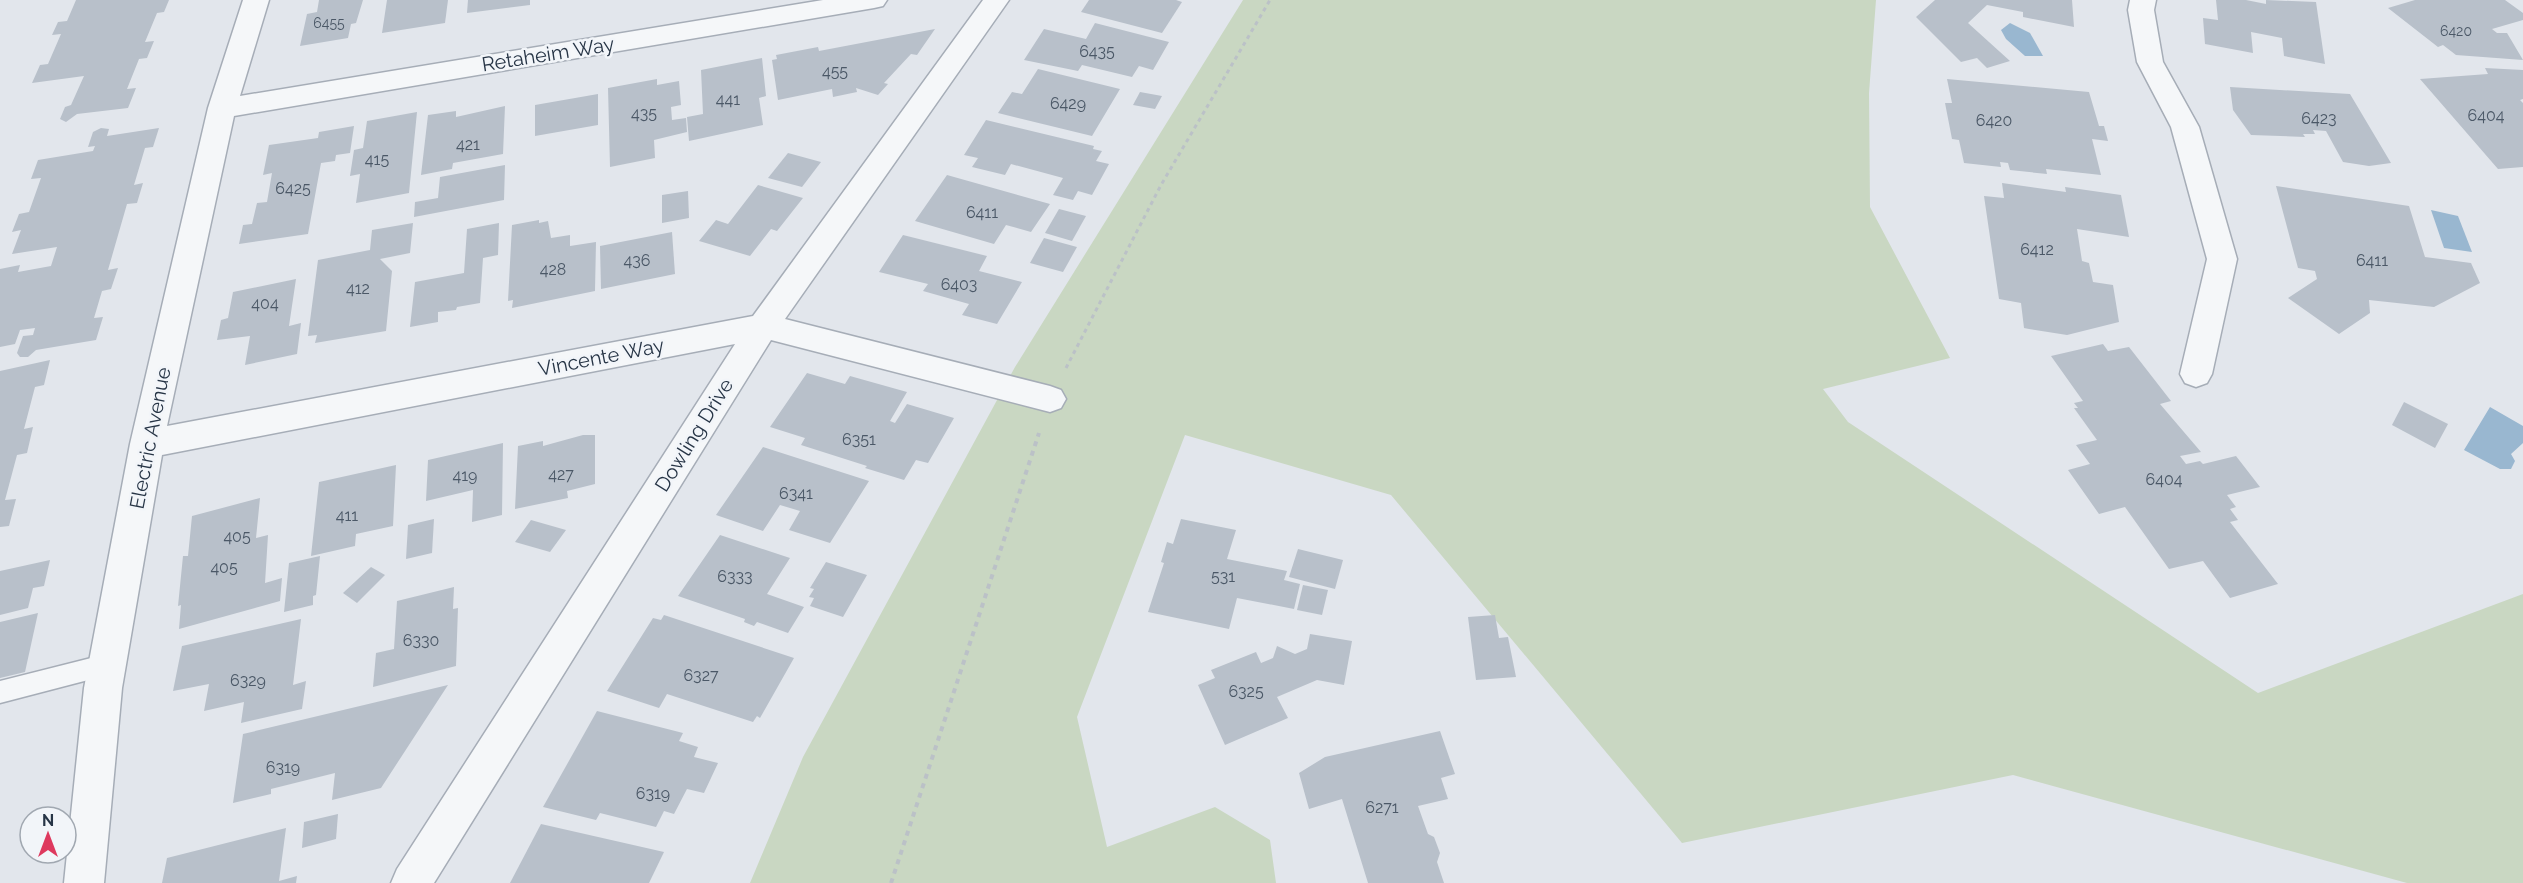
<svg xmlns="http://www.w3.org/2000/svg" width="2523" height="883" font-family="Raleway,sans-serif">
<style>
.green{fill:#c9d7c2}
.water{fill:#99b7d0}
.building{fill:#b8c0ca}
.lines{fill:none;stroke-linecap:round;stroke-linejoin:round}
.lane-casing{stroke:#a6adb7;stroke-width:3}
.street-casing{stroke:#a6adb7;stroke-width:3}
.path-far1{stroke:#bbc1c7;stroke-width:3;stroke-dasharray:4 4;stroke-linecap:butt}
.path{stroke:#bbc1c7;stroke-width:4;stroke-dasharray:5 5;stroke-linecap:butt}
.lane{fill:#f5f7f9;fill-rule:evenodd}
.street{fill:#f5f7f9;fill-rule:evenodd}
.labels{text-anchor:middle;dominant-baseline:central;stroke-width:5;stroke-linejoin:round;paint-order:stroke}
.far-number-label{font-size:14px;fill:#4b5867}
.number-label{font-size:16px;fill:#4b5867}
.street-label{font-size:20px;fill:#273546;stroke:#f2f5f9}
</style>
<rect width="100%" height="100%" fill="#e2e6ec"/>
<path class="green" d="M1243,0H1876L1869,93L1870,207L1950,358L1823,389L1848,422L2258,693L2523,594V883H2407L2013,775L1682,843L1391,495L1185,435L1077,717L1107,847L1215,807L1270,840L1276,883H750L803,757L1015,367Z"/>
<g class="water">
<path d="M2010,23L2030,33L2043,56H2025L2006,39L2001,30Z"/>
<path d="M2431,210L2458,216L2472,252L2444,248Z"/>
<path d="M2490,407L2523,426V443L2511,454L2515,461L2511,469H2500L2464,450Z"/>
</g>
<g class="building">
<path d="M76,0H169L164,12L157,13L145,42L154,41L147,58L139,59L127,89L136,88L128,108L77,114L66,122L60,119L65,107L71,105L84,76L32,83L40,65L48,64L61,34L52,35L58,22L67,21Z"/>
<path d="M319,0H363L356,23L351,24L348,38L300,46L307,14L317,12Z"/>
<path d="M387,0H448L445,23L382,33Z"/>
<path d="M468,0H530V5L467,13Z"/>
<path d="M1089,0H1176L1182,2L1162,33L1081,12Z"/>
<path d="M1935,0H2072L2074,27L2023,17V12L1987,5L1968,23L2010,61L1987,68L1977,58L1961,62L1916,17Z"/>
<path d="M2216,0H2246L2266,4V0L2316,2L2325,64L2284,56L2282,38L2251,32L2253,53L2205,44L2203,18L2218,20Z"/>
<path d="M2415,0H2505L2523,13V20L2492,29L2497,33H2507L2523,60L2456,55L2443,45L2438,47L2388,8Z"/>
<path d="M1095,23L1169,42L1153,70L1139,66L1132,77L1082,65L1078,71L1024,60L1044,29L1086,39Z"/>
<path d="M935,29L917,55L911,54L884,83L888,84L878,95L856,88L857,92L833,97L832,89L778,100L772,60L777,59L776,55L818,47L819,51Z"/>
<path d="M762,58L766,96L759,98L763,125L689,141L687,117L703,114L701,70Z"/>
<path d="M2485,68L2523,70V99L2520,100L2523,103V167L2498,169L2420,79L2488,74Z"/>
<path d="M1038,69L1120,89L1092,136L998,113L1012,92L1022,94Z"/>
<path d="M657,79V85L679,81L681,105L671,107L672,120L686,118L687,132L654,140L655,158L610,167L608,88Z"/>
<path d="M1947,79L2089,92L2099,126H2104L2108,141L2092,139L2101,175L2046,169L2047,174L2010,170L2008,163L2000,162L2001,167L1964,163L1959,140L1952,139L1945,103H1952Z"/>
<path d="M2230,87L2350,94L2391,163L2369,166L2343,162L2326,131L2313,130L2315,134H2303L2305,137L2251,135L2233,110Z"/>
<path d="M1140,92L1162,96L1155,109L1133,105Z"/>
<path d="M598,94V125L535,136V105Z"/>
<path d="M505,106L503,154L453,163L452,169L421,175L428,115L456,111V117Z"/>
<path d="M417,112L409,193L356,203L360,174L350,176L354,150L363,148L367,121Z"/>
<path d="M986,120L1094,146L1093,149L1102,151L1096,161L1109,164L1092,195L1078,191L1073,200L1053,195L1063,178L1011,164L1005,175L972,167L978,158L964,155Z"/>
<path d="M354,126L350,153L336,155L335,161L321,163L308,234L239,244L243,225L252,224L257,203L267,202L272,173L263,175L269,145L318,138L319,132Z"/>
<path d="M101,128L109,129L107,136L159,128L153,147L145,148L134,185L143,183L137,203L127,204L108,270L118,268L111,289L102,291L94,318L103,317L96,340L36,350L28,357H20L17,353L23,336L33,335L35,328L20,330L15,344L0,347V269L20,265L18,272L51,266L57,247L12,254L21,230L12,232L19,214L29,212L41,178L31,179L38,160L93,151L95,146L88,147L93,132Z"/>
<path d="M788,153L821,162L802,187L768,178Z"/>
<path d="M505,165L504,200L414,217L415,202L438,198L440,177Z"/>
<path d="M947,175L1050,204L1031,232L1006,225L994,244L915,221Z"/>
<path d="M2002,183L2066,192L2065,187L2121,195L2129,237L2077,229L2082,261L2089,263L2093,282L2113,285L2119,322L2067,335L2029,329L2024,328L2021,303L1999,299L1984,196L2004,198Z"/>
<path d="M758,185L803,198L777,231L771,229L750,256L699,241L716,220L728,224Z"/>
<path d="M2276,186L2409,206L2425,257L2471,263L2480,283L2434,307L2369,300L2370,313L2339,334L2288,298L2317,279L2315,271L2298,268Z"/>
<path d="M688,191L689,218L662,223V195Z"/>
<path d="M1059,209L1086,216L1072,241L1045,233Z"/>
<path d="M539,220V223L548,221L551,238L570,235V246L596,242L595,291L512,308L513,300L508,301L512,225Z"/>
<path d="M413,223L410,253L380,259L392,271L386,331L315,343L317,335L308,336L318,260L370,250L372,230Z"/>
<path d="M499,223L498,255L483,258L480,303L457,307L456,310L438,312V322L410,327L415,282L464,273L467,229Z"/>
<path d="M672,232L675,274L601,289L600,246Z"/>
<path d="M903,235L987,256L979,271L1022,282L997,324L962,315L969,304L923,291L928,284L879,272Z"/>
<path d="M1044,238L1077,247L1063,272L1030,263Z"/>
<path d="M296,279L289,326L301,323L297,354L245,365L250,336L217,340L221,320L228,318L233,292Z"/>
<path d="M2103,344L2108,351L2129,347L2171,401L2160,404L2201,452L2180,456L2186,464L2200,461L2203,464L2236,456L2260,487L2227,495L2236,507L2230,509L2238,520L2230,522L2278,584L2230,598L2203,561L2169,569L2125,507L2099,514L2068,470L2090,464L2076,445L2097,440L2074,408H2078L2074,403L2083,401L2051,356Z"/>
<path d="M50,360L44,385L35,387L24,429L33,427L27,453L17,455L5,500L16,499L9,526L0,527V371Z"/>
<path d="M807,373L845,384L850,376L907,392L890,421L895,423L907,404L954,418L928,463L916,460L904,480L865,468L867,466L801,445L805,438L770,427Z"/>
<path d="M2404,402L2448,424L2435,448L2392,425Z"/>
<path d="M583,435H595V484L567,491L568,498L515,509L518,446L543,441V446Z"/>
<path d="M503,443L502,515L472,522L473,490L426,501L428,460Z"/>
<path d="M763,447L869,481L830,543L789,530L800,511L780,505L763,531L716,515Z"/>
<path d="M396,465L393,526L356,534L355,546L311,556L319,482Z"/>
<path d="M260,498L256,538L268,535L265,583L282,578L280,601L179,629L181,605L178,606L183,556H188L192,516Z"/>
<path d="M434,519L432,553L406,559L408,525Z"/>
<path d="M1181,519L1236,530L1227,559L1287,571L1284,580L1300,584L1294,609L1237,598L1229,629L1148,612L1164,563L1161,562L1167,542L1173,544Z"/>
<path d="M531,520L566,530L550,552L515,542Z"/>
<path d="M720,535L790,558L767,594L804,607L788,633L757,622L754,626L744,622L745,619L678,596Z"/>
<path d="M1298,549L1343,560L1335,589L1289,577Z"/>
<path d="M320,556L316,595L313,596V605L284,612L289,563Z"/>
<path d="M50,560L44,586L33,588L28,608L0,615V571Z"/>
<path d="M826,562L867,575L843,617L810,606L814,598L809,597L814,589L810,588Z"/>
<path d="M371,567L385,575L357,603L343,593Z"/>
<path d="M1303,585L1328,590L1322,615L1297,610Z"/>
<path d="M454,587L453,609L458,608L456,666L373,687L376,653L394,649L397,601Z"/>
<path d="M38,613L25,672L0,678V622Z"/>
<path d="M664,615L794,658L760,718L757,716L753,722L667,694L659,708L607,691L653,618L661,620Z"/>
<path d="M1495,615L1499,638L1508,637L1516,677L1476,680L1468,617Z"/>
<path d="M301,619L293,685L306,681L302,709L241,723L244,702L204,711L209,684L173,691L182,646Z"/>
<path d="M1310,634L1352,641L1344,685L1317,680L1277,697L1288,718L1225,745L1198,685L1215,678L1211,670L1256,652L1261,663L1273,658L1277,646L1295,654L1307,649Z"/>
<path d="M448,685L381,788L332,800L335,773L271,789V794L233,803L243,734Z"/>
<path d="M597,711L683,733L679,741L698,747L694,757L718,763L704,793L687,789L674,814L664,811L656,827L600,813L596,820L543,807Z"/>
<path d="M1440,731L1455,774L1441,778L1448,799L1418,806L1428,834L1434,837L1440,853L1437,862L1444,883H1368L1342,799L1309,809L1299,773L1325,757Z"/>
<path d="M338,814L336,839L302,848L304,822Z"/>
<path d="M541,824L664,852L649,883H510Z"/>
<path d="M286,828L279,881L297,876L296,883H162L167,858Z"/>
</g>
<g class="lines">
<g class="lane-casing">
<path id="lane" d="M107,654L115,657L119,665L115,673L0,703V681Z"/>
</g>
<g class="street-casing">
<g id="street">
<path d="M243,0H269L240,96L823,0H887L883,6L874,8L234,116L167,426L753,316L983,0H1009L785,319L1050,386L1061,390L1066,399L1061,408L1050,412L771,340L434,883H391L397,869L735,344L162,455L122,688L104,883H64L84,688L130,444L208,108Z"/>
<path d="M2130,0H2156L2154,10L2163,62L2199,127L2237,259L2212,374L2207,383L2196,387L2185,383L2180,374L2207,259L2171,127L2137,62L2128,10Z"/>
</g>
</g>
<path class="path-far1" d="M1066,368L1161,185L1270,0"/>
<path class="path" d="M891,883L1039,433"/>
<use href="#lane" class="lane"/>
<use href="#street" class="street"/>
</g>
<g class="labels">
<g class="far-number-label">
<text x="329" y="23">6455</text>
<text x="2456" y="31">6420</text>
</g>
<g class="number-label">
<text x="1097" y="51">6435</text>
<text x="835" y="71">455</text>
<text x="728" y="99">441</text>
<text x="1068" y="103">6429</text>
<text x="644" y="113">435</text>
<text x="2486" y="115">6404</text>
<text x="2319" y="118">6423</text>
<text x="1994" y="120">6420</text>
<text x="468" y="144">421</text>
<text x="377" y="159">415</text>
<text x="293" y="188">6425</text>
<text x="982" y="212">6411</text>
<text x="2037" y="249">6412</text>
<text x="637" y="260">436</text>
<text x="2372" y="260">6411</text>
<text x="553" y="269">428</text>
<text x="959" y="284">6403</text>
<text x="358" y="288">412</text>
<text x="265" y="303">404</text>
<text x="859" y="439">6351</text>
<text x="561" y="474">427</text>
<text x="465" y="475">419</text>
<text x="2164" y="479">6404</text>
<text x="796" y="493">6341</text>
<text x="347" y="515">411</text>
<text x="237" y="536">405</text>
<text x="224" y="567">405</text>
<text x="735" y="576">6333</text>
<text x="1223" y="576">531</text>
<text x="421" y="640">6330</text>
<text x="701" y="675">6327</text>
<text x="248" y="680">6329</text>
<text x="1246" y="691">6325</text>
<text x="283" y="767">6319</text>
<text x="653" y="793">6319</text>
<text x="1382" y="807">6271</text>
</g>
<g class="street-label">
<text transform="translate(548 54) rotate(-9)">Retaheim Way</text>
<text transform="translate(601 357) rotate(-11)">Vincente Way</text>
<text transform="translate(694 435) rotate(-58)">Dowling Drive</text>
<text transform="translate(150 438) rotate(-79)">Electric Avenue</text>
</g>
</g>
<g transform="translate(48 835)"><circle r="28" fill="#f2f5f9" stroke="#a1a8b1" stroke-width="1.5"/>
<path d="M0-4.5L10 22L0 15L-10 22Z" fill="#de395e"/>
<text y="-9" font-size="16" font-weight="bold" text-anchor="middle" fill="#273546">N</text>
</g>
</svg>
